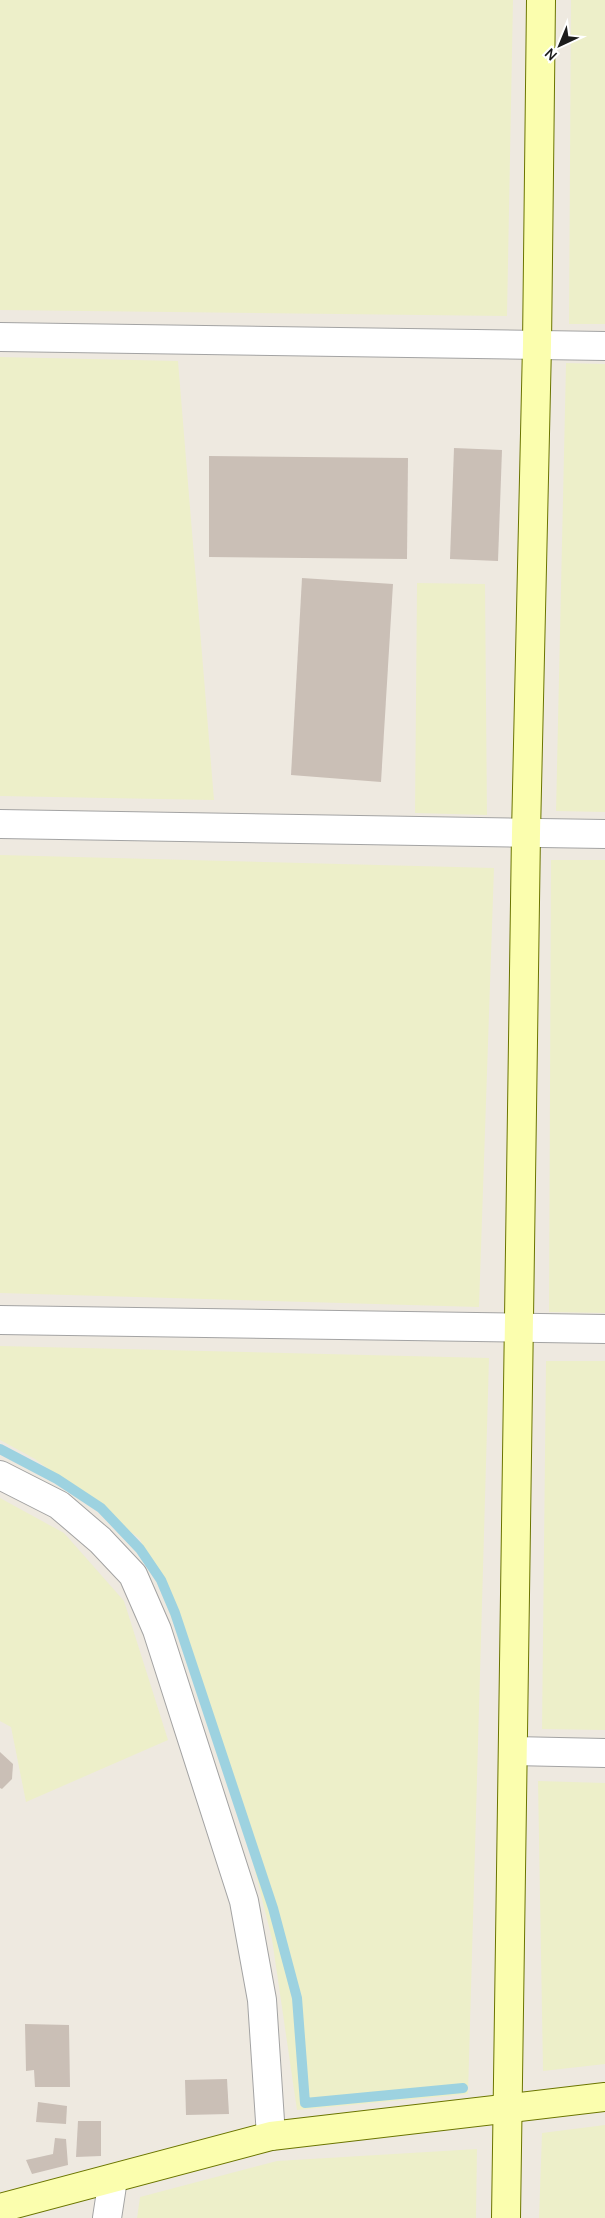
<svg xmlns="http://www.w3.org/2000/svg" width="605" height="2218" font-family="Manrope,sans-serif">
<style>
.farmland{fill:#edefc9}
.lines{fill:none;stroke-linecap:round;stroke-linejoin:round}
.stream{stroke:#9dd2e0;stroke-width:10}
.building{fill:#cabfb6}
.street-casing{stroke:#a3a3a3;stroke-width:30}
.secondary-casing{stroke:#6b7500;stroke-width:30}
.street{stroke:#fff;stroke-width:28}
.secondary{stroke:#fbfeae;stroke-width:28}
</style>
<rect width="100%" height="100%" fill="#eee9e0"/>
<g class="farmland">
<path d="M0,0H513L507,316L0,310Z"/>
<path d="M571,0H605V324H569Z"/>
<path d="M0,357L178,361L214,800L0,796Z"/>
<path d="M566,363L605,364V812L556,811Z"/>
<path d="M417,583L485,584L487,815L415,813Z"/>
<path d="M0,855L494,868L479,1307L0,1293Z"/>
<path d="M551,860H605V1313L549,1312Z"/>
<path d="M0,1346L489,1358L468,2094L297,2110L272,1939L225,1751L140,1539L35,1459L0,1440Z"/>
<path d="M546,1361H605V1730L542,1729Z"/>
<path d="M0,1498L64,1533L124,1601L168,1740L26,1802L11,1727L0,1721Z"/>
<path d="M538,1781L605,1783V2064L543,2071Z"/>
<path d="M605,2125V2218H539L542,2133Z"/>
<path d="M477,2149L476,2218H137L140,2197L277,2161Z"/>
</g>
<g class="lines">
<path class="stream" d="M0,1449L57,1479L101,1508L140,1549L161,1580L175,1613L273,1908L297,1998L305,2103L463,2088"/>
</g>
<g class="building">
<path d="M454,448L502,450L498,561L450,559Z"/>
<path d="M209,456L408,458L407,559L209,557Z"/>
<path d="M302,578L393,584L381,782L291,775Z"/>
<path d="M0,1752L13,1764L12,1779L2,1789L0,1788Z"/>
<path d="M25,2024L69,2025L70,2087H35L34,2070L26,2071Z"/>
<path d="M227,2079L229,2114L186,2115L185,2080Z"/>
<path d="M38,2102L67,2106L66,2124L36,2122Z"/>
<path d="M78,2121H101V2156L76,2157Z"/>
<path d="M55,2138L66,2139L68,2165L32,2174L26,2160L53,2154Z"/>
</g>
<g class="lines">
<g class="street-casing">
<g id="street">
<path d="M0,337L605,346"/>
<path d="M0,824L605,834"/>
<path d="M0,1320L605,1329"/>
<path d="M0,1475L59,1505L100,1540L133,1575L157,1630L244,1901L262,2000L271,2136"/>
<path d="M513,1751L605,1753"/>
<path d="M107,2218L113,2179"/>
</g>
</g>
<g class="secondary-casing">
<g id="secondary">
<path d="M0,2208L271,2136L605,2097"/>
<path d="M506,2218L526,833L537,345L541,0"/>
</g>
</g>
<use href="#street" class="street"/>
<use href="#secondary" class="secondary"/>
</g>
<g transform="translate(560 45) rotate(224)" stroke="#ffffff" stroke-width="4" paint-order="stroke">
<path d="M0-4L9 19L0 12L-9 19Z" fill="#1c1c1c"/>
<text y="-8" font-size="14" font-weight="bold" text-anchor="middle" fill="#1c1c1c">N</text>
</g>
</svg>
